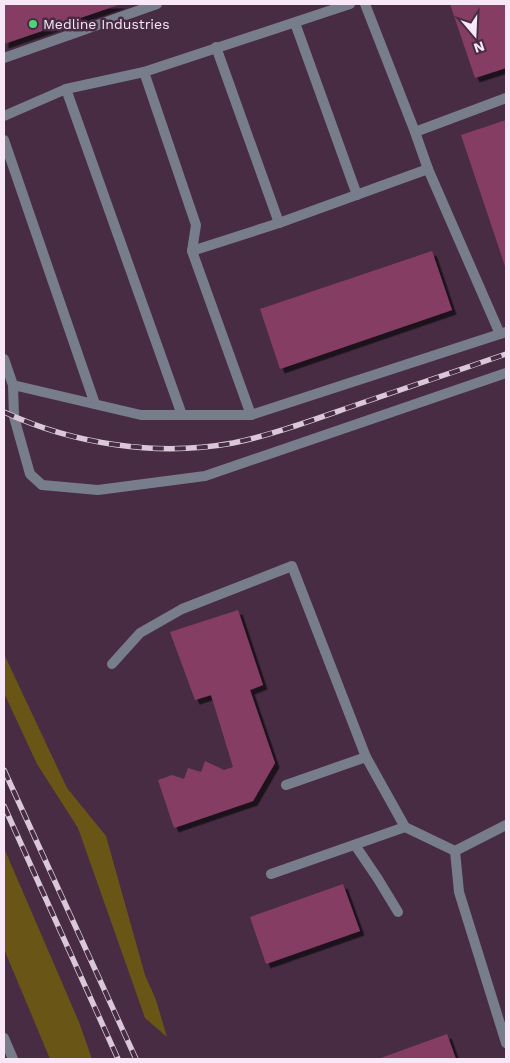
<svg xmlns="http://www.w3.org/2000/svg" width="510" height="1063" font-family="'Work Sans',sans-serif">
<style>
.green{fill:#695516}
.building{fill:#863e63;filter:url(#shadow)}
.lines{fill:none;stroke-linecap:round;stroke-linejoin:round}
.lane{stroke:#787d8c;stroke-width:10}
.street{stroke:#787d8c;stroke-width:10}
.rail-casing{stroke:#dac8d8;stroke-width:5.5}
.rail{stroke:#472c44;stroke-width:4;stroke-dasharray:11;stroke-linecap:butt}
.poi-dot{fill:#4cd676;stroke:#472c44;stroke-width:2}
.labels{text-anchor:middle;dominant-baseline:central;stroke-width:5;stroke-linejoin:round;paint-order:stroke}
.poi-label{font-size:14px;fill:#f8e7f6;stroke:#472c44;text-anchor:start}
</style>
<defs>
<filter id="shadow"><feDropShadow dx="4.5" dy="4.5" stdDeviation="0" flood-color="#0009"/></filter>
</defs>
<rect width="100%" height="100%" fill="#472c44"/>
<g class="green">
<path d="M4,654L67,788L106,836L145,975L156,1000L167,1037L145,1018L78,828L37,764L4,693Z"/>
<path d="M4,848L79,1022L92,1059H50L4,949Z"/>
</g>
<g class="building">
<path d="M4,4H121L4,44Z"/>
<path d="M450,4H506V68L475,78Z"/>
<path d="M506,120V269L461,135Z"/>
<path d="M432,251L452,310L280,369L260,309Z"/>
<path d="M238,610L263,685L250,690L275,763L253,801L174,828L158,780L172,775L184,779L188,768L201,772L205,761L224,770L233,767L211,695L195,700L170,632Z"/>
<path d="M343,884L360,931L266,964L250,917Z"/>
<path d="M447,1034L456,1059H378Z"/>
</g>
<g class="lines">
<g class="lane">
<path d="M365,4L415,132L428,169"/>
<path d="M295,23L357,195"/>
<path d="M216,47L279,223"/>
<path d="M4,58L157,4"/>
<path d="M66,89L144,72"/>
<path d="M4,116L66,89L182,415"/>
<path d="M415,132L506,98"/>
<path d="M4,140L95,404"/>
<path d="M192,251L279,223L428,169L500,334"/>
<path d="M4,359L13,385L141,415H251L506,332"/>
<path d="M13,385L14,417L30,474L42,485L98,490L205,476L506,373"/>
<path d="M251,415L192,251L196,225L144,72L350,4"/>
<path d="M112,664L140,633L182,609L292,566L366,757L405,827L455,851"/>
<path d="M286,785L366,757"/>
<path d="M355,845L378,879L398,912"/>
<path d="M271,874L405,827"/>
<path d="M4,1038L13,1059"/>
</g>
<path class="street" d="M506,825L455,851L459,892L506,1043"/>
<g class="rail-casing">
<g id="rail">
<path d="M4,412C73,444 157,457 233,443C276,434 318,418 359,404C408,387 457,371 506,354"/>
<path d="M4,770L136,1059"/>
<path d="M4,806L118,1059"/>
</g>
</g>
<use href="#rail" class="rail"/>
</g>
<circle class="poi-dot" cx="33" cy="24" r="5"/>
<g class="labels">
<g class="poi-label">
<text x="43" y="24">Medline Industries</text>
</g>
</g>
<rect width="510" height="1063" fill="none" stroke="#f8e7f6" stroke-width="10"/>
<g transform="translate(475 35) rotate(161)" stroke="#472c44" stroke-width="4" paint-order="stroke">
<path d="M0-4L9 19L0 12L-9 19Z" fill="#f8e7f6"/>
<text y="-8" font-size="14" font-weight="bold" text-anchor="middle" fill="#f8e7f6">N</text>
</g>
</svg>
